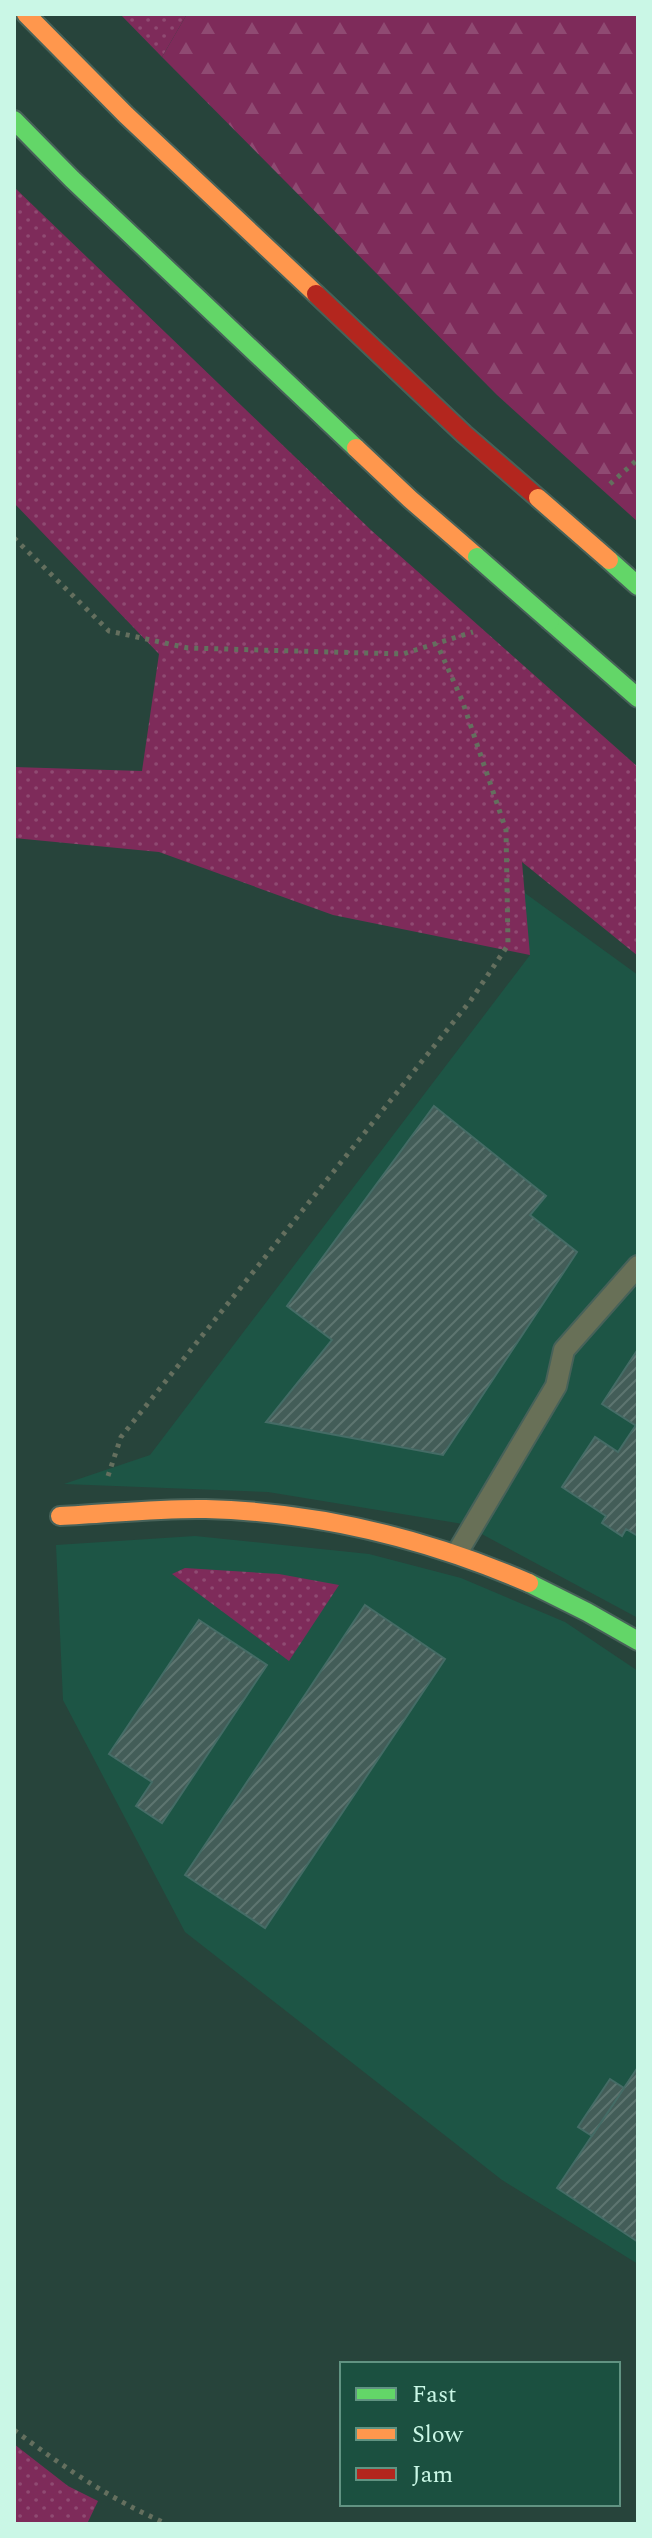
<svg xmlns="http://www.w3.org/2000/svg" width="652" height="2538" font-family="Spectral,serif">
<style>
.built{fill:#1d5545}
.grass{fill:url(#grass-dots)}
.forest{fill:url(#forest-firs)}
.building{fill:url(#building-hatch);stroke:#456c66;stroke-width:2}
.lines{fill:none;stroke-linecap:round;stroke-linejoin:round}
.lane-casing{stroke:#476259;stroke-width:24}
.fast-casing{stroke:#476259;stroke-width:22}
.slow-casing{stroke:#476259;stroke-width:22}
.jam-casing{stroke:#476259;stroke-width:22}
.path{stroke:#646f5e;stroke-width:5;stroke-dasharray:4 6;stroke-linecap:butt}
.lane{stroke:#687057;stroke-width:20}
.fast{stroke:#63d668;stroke-width:18}
.slow{stroke:#ff974d;stroke-width:18}
.jam{stroke:#b3261e;stroke-width:18}
.fast-bridge-casing{stroke:#476259;stroke-width:22;stroke-linecap:butt}
.slow-bridge-casing{stroke:#476259;stroke-width:22;stroke-linecap:butt}
.fast-bridge{stroke:#63d668;stroke-width:18}
.slow-bridge{stroke:#ff974d;stroke-width:18}
</style>
<defs>
<pattern id="grass-dots" width="8" height="8" patternUnits="userSpaceOnUse" patternTransform="scale(2)"><rect width="8" height="8" fill="#7e2b5a"/><path d="M2 2h.1M6 6h.1" fill="none" stroke="#8f4a72" stroke-width="1.8" stroke-linecap="round"/></pattern>
<pattern id="forest-firs" width="22" height="20" patternUnits="userSpaceOnUse" patternTransform="scale(2)"><rect width="22" height="20" fill="#7e2b5a"/><path d="M5 1l3.5 6h-7zM16 11l3.5 6h-7z" fill="#8f4a72"/></pattern>
<pattern id="building-hatch" width="6" height="6" patternUnits="userSpaceOnUse" patternTransform="scale(2)"><rect width="6" height="6" fill="#435d58"/><path d="M-1 1l2-2M0 6l6-6M5 7l2-2" fill="none" stroke="#5d7570"/></pattern>
</defs>
<rect width="100%" height="100%" fill="#27443b"/>
<g class="built">
<path d="M511,883L638,975V1618L463,1524L268,1492L64,1484L150,1455L530,955Z"/>
<path d="M195,1536L369,1554L461,1578L565,1622L638,1671V2264L502,2180L185,1932L63,1700L56,1545Z"/>
</g>
<g class="grass">
<path d="M120,14H187L162,57Z"/>
<path d="M14,187L372,531L638,767V956L522,862L530,955L333,915L159,852L14,838V767L142,771L159,654L14,503Z"/>
<path d="M185,1568L279,1574L339,1585L289,1661L172,1574Z"/>
<path d="M14,2444L68,2486L98,2501L87,2524H14Z"/>
</g>
<path class="forest" d="M187,14H638V522L497,395L162,57Z"/>
<g class="building">
<path d="M434,1106L546,1196L530,1215L577,1252L443,1455L266,1422L332,1340L287,1306Z"/>
<path d="M638,1349V1427L602,1404Z"/>
<path d="M636,1425L638,1427V1536L626,1529L622,1536L602,1523L606,1516L562,1487L595,1437L618,1452Z"/>
<path d="M365,1605L445,1659L265,1928L185,1875Z"/>
<path d="M199,1620L267,1665L162,1823L136,1806L152,1782L109,1754Z"/>
<path d="M638,2067V2242L557,2188Z"/>
<path d="M610,2079L624,2088L592,2136L578,2127Z"/>
</g>
<g class="lines">
<g class="lane-casing">
<path id="lane" d="M457,1553L556,1386L564,1350L638,1266"/>
</g>
<g class="fast-casing">
<g id="fast">
<path d="M14,120L72,179L356,448"/>
<path d="M609,560L638,586"/>
<path d="M550,621L638,698"/>
<path d="M529,1583L587,1612L638,1641"/>
</g>
</g>
<g class="slow-casing">
<g id="slow">
<path d="M26,14L126,115L316,294"/>
<path d="M356,448L410,499L477,557"/>
<path d="M60,1516C108,1514 157,1508 206,1509C319,1512 425,1538 529,1583"/>
</g>
</g>
<g class="jam-casing">
<path id="jam" d="M316,294L464,434L538,498"/>
</g>
<g class="path">
<path d="M610,484L638,459"/>
<path d="M14,538L109,631L188,648L403,654L473,632"/>
<path d="M108,1476L121,1437L471,1000L508,945L506,830L462,700L437,644"/>
<path d="M14,2430C65,2468 108,2498 167,2524"/>
</g>
<use href="#lane" class="lane"/>
<use href="#fast" class="fast"/>
<use href="#slow" class="slow"/>
<use href="#jam" class="jam"/>
<g class="fast-bridge-casing">
<path id="fast-bridge" d="M477,557L550,621"/>
</g>
<g class="slow-bridge-casing">
<path id="slow-bridge" d="M538,498L609,560"/>
</g>
<use href="#fast-bridge" class="fast-bridge"/>
<use href="#slow-bridge" class="slow-bridge"/>
</g>
<rect width="652" height="2538" fill="none" stroke="#caf7e6" stroke-width="32"/>
<rect x="340" y="2362" width="280" height="144" fill="#1b5040" stroke="#619382" stroke-width="2"/>
<rect x="356" y="2388" width="40" height="12" fill="#63d668" stroke="#619382" stroke-width="2"/>
<text x="412" y="2402" font-size="24" fill="#caf7e6">Fast</text>
<rect x="356" y="2428" width="40" height="12" fill="#ff974d" stroke="#619382" stroke-width="2"/>
<text x="412" y="2442" font-size="24" fill="#caf7e6">Slow</text>
<rect x="356" y="2468" width="40" height="12" fill="#b3261e" stroke="#619382" stroke-width="2"/>
<text x="412" y="2482" font-size="24" fill="#caf7e6">Jam</text>
</svg>
